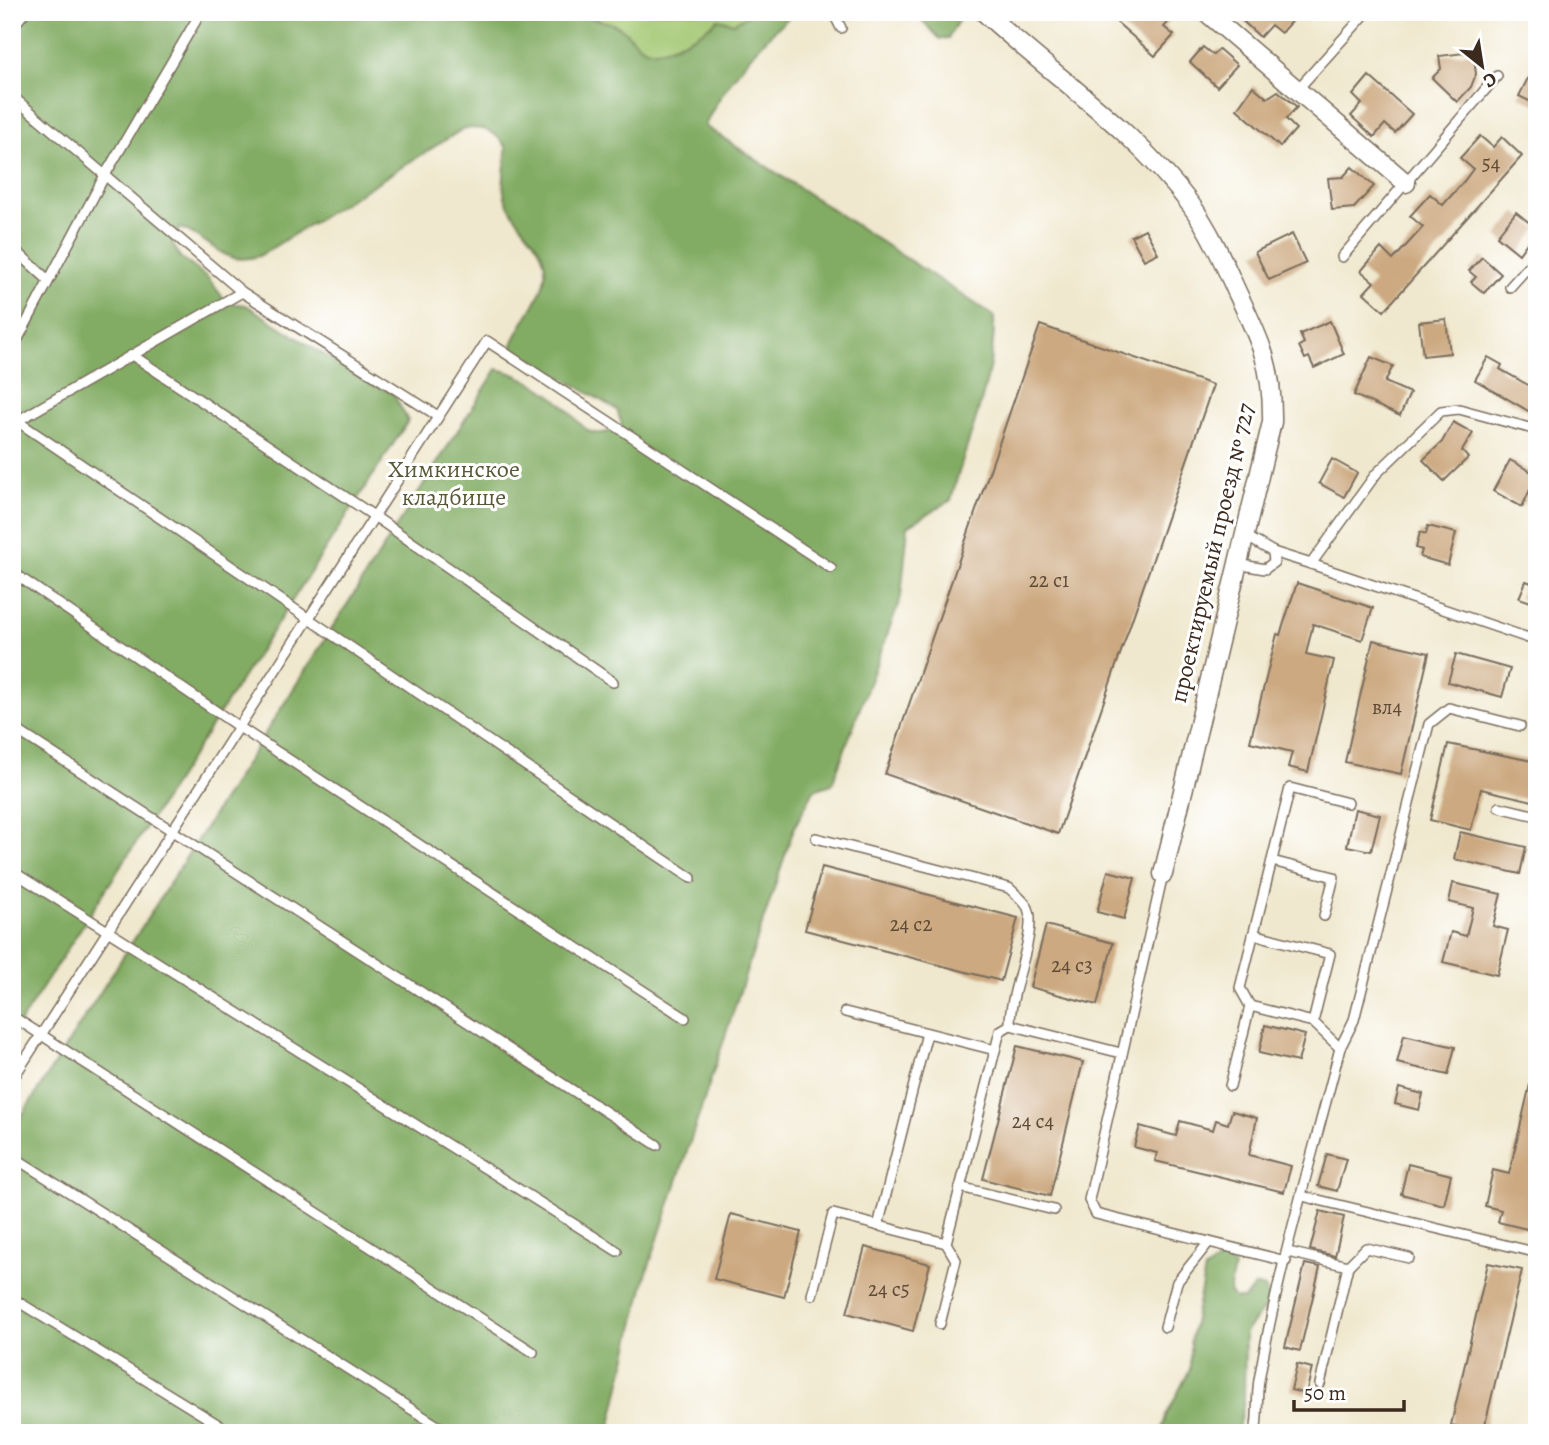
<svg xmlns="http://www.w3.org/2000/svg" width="1549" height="1445" font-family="Alegreya,serif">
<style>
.green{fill:#a3c771;stroke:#6f7848;stroke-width:2}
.forest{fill:#82ac63;stroke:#5e6b40;stroke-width:2}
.building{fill:#cca980}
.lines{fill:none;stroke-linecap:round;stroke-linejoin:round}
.service-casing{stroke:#7a6c5c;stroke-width:12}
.minor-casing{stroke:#7a6c5c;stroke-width:21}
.service{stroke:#fff;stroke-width:9}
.minor{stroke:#fff;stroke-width:18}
.labels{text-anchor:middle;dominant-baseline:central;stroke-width:6;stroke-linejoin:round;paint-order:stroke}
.number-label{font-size:21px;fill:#5f4a36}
.park-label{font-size:24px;fill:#5a5937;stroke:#fff}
.street-label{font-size:24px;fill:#3b2a1e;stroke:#fff}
</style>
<rect width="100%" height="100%" fill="#fff"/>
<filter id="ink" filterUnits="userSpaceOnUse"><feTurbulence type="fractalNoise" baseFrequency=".0143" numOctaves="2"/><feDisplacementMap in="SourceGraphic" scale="14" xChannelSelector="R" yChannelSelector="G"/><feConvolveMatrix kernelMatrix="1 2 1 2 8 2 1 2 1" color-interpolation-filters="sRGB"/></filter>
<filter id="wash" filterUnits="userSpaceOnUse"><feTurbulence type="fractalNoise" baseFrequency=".00686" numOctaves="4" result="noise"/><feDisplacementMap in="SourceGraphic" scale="28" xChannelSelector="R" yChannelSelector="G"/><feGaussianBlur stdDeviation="1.57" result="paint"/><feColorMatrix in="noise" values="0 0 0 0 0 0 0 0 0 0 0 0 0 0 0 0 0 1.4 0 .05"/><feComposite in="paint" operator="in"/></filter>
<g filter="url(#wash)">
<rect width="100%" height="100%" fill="#f0e8ce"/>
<path class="green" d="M581,12H752L735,23L718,19C705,32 663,56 646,49C636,45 629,34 621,28C608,20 593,22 581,12Z"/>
<g class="forest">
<path d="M12,12H581C593,22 608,20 621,28C629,34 636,45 646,49C663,56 705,32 718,19L734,23L752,12H796C763,37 721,88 705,126L994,316C996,379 966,440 951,500L908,526L901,597L832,784L814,790L794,828L645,1278L609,1433H12V1131L497,369C521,374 550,391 568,410C575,417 581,428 591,432C603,436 613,430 622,425L617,410L511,347C519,325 536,307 543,285C555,247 517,230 506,200C500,185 507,162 506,146C493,130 483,126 463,129L259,256C222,268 213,239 180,228L172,243L180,257L208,278L227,303L246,305L362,379L393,393L408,421L12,1035Z"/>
<path d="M914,12H968L960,17L948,39H940Z"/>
<path d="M1219,1260L1228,1261L1234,1267L1229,1293L1236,1299H1244L1255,1286L1265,1288L1268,1295L1267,1305L1245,1332L1244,1402L1237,1433H1161L1166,1416L1190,1369V1343L1205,1270Z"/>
</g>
<g id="blocks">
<g class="building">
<path d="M1120,12H1177L1164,27L1174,35L1155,56L1113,19Z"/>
<path d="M1233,12H1299L1281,33L1271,25L1260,37Z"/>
<path d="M1203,47L1213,55L1219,49L1237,65L1217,87L1190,62Z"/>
<path d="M1473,52L1476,74L1471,87L1457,102L1432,78L1441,69L1439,56Z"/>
<path d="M1537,60V105L1519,96Z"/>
<path d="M1369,76L1412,114L1395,133L1385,124L1374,137L1351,116L1362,104L1353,95Z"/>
<path d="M1253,86L1267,98L1278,91L1297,107L1286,119L1296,129L1280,147L1237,109Z"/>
<path d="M1480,136L1493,147L1502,137L1522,156L1384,311L1364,293L1374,282L1361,271L1381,248L1393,260L1423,227L1410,216L1430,194L1443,205L1464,181L1473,169L1460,158Z"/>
<path d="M1352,167L1374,186L1354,208L1332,210L1328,178L1343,177Z"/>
<path d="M1516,212L1537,229L1519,254L1497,236Z"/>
<path d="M1145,229L1158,253L1144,260L1131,236Z"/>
<path d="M1292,234L1306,263L1269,280L1255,252Z"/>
<path d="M1482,257L1501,274L1484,293L1471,282L1476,277L1469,271Z"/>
<path d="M1446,319L1450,353L1423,356L1419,322Z"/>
<path d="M1330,321L1344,354L1314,368L1309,357L1305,359L1299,346L1304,343L1300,334Z"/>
<path d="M1040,325L1213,385L1058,834L885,774Z"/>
<path d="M1371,357L1393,366L1385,382L1410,393L1400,416L1354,395Z"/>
<path d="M1488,357L1502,365L1500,369L1537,390V416L1475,380Z"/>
<path d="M1453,422L1473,433L1462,451L1468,458L1444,481L1423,460L1442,442Z"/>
<path d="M1332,459L1357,473L1344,497L1319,483Z"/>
<path d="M1510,460L1537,475L1522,507L1493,491Z"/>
<path d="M1428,526L1456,533L1448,565L1420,557L1422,550L1416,548L1420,532L1426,534Z"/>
<path d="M1526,581L1537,585V604L1519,598Z"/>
<path d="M1297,583L1373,608L1362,640L1313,624L1306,654L1334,660L1308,772L1288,767L1292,752L1250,742L1277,634L1280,635Z"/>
<path d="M1373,640L1429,653L1401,774L1345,762Z"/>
<path d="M1456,654L1510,669L1502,697L1448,682Z"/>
<path d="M1448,744L1537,762V802L1481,789L1471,830L1430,820Z"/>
<path d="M1355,809L1380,815L1371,851L1347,846Z"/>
<path d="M1460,832L1526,847L1520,874L1454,859Z"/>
<path d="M822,867L1018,918L1001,981L805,930Z"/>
<path d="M1108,871L1135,878L1124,919L1097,912Z"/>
<path d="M1453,883L1501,894L1493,926L1508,930L1497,975L1443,962L1451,932L1466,936L1473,908L1449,902Z"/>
<path d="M1046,925L1113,943L1097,1005L1030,987Z"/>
<path d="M1265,1025L1305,1035L1298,1062L1259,1053Z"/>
<path d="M1404,1035L1455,1047L1448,1075L1397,1063Z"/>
<path d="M1017,1046L1083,1062L1050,1196L983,1179Z"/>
<path d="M1532,1076L1537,1077V1206L1531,1230L1498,1222L1501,1210L1485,1206L1493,1170L1509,1174Z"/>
<path d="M1399,1088L1423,1094L1419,1110L1395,1104Z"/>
<path d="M1232,1111L1257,1118L1249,1155L1291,1166L1284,1192L1155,1161L1157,1153L1134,1147L1140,1126L1176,1136L1180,1121L1213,1130L1216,1120L1228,1124Z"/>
<path d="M1327,1154L1346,1159L1337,1191L1318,1186Z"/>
<path d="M1408,1164L1451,1175L1444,1205L1401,1194Z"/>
<path d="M1320,1211L1344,1217L1335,1256L1310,1250Z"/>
<path d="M731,1214L801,1232L784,1297L714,1279Z"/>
<path d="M865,1247L930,1264L913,1331L847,1313Z"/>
<path d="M1488,1263L1522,1270L1483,1433L1451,1425Z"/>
<path d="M1305,1264L1320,1267L1300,1351L1285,1347Z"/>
<path d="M1297,1364L1312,1368L1306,1394L1291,1390Z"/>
</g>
</g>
</g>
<g filter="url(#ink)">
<use href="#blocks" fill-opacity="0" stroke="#7a6c5c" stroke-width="2"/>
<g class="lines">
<g class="service-casing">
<g id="service">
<path d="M833,12L841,28"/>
<path d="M12,27L25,12"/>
<path d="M1297,90L1367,12"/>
<path d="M12,96L242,292L438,416"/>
<path d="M12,247L47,279"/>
<path d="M1342,257L1497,76"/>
<path d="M1510,287L1537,257"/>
<path d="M12,350L105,175L201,12"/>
<path d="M132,355L374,516L613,682"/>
<path d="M17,421L691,878"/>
<path d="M12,424L242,292"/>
<path d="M1537,430L1459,409L1441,411L1376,474L1311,564L1537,641"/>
<path d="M1273,552L1311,564"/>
<path d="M1237,564L1265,569L1274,562L1273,552L1244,535"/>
<path d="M12,572L239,727L685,1018"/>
<path d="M12,727L657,1145"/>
<path d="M1499,807L1537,816"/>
<path d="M816,838L1009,888C1015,894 1024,900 1028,908C1038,932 1009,992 1010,1025"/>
<path d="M1272,861L1334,877L1324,916"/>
<path d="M12,871L617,1251"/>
<path d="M1163,874L1089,1200L1096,1214L1286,1261"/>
<path d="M1253,934L1330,954L1313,1022"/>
<path d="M1250,1006L1240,988L1290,788L1348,803"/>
<path d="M845,1012L995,1050"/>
<path d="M12,1016L533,1352"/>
<path d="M12,1080L487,341L831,568"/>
<path d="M1230,1086L1250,1006L1313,1022L1340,1048"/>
<path d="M12,1156L449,1433"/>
<path d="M960,1187L1054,1210"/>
<path d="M1302,1196L1530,1251L1537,1246"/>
<path d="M878,1226L927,1033"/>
<path d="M1288,1252L1348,1266L1366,1248L1409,1258"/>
<path d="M812,1295L833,1214L946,1243"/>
<path d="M12,1298L232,1433"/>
<path d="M940,1324L956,1260L946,1243L1000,1031L1010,1025L1121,1053"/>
<path d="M1165,1327L1177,1282L1209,1242"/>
<path d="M1320,1384L1348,1266"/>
<path d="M1255,1433C1259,1415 1256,1398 1259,1380C1278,1268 1312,1158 1340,1048L1354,1020L1429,724L1449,708L1520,726"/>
</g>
</g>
<g class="minor-casing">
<g id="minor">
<path d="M984,12C1053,76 1134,129 1191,205C1210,231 1223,261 1236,290C1260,340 1273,365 1272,422L1163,874"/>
<path d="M1206,12L1406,183"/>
</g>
</g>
<use href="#service" class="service"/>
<use href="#minor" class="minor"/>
</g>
</g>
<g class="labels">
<g class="number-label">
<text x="1491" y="163">54</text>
<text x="1049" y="580">22 с1</text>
<text x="1387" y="707">вл4</text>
<text x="911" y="924">24 с2</text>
<text x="1072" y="965">24 с3</text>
<text x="1033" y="1121">24 с4</text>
<text x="889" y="1289">24 с5</text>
</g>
<g class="park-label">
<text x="454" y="469">Химкинское<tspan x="454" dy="28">кладбище</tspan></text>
</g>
<g class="street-label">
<text transform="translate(1212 553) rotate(-77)">проектируемый проезд № 727</text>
</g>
</g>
<rect width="1549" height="1445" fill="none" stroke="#fff" stroke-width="42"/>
<g transform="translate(1482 66) rotate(150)" stroke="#ffffff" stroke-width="5" paint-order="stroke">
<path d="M0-5L12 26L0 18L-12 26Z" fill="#3b2a1e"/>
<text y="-10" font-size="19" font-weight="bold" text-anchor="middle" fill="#3b2a1e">С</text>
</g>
<path d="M1294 1400v10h110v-10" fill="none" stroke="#3b2a1e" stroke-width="3.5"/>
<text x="1304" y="1400" font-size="21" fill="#3b2a1e" stroke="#ffffff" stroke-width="5" paint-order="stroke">50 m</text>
</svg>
